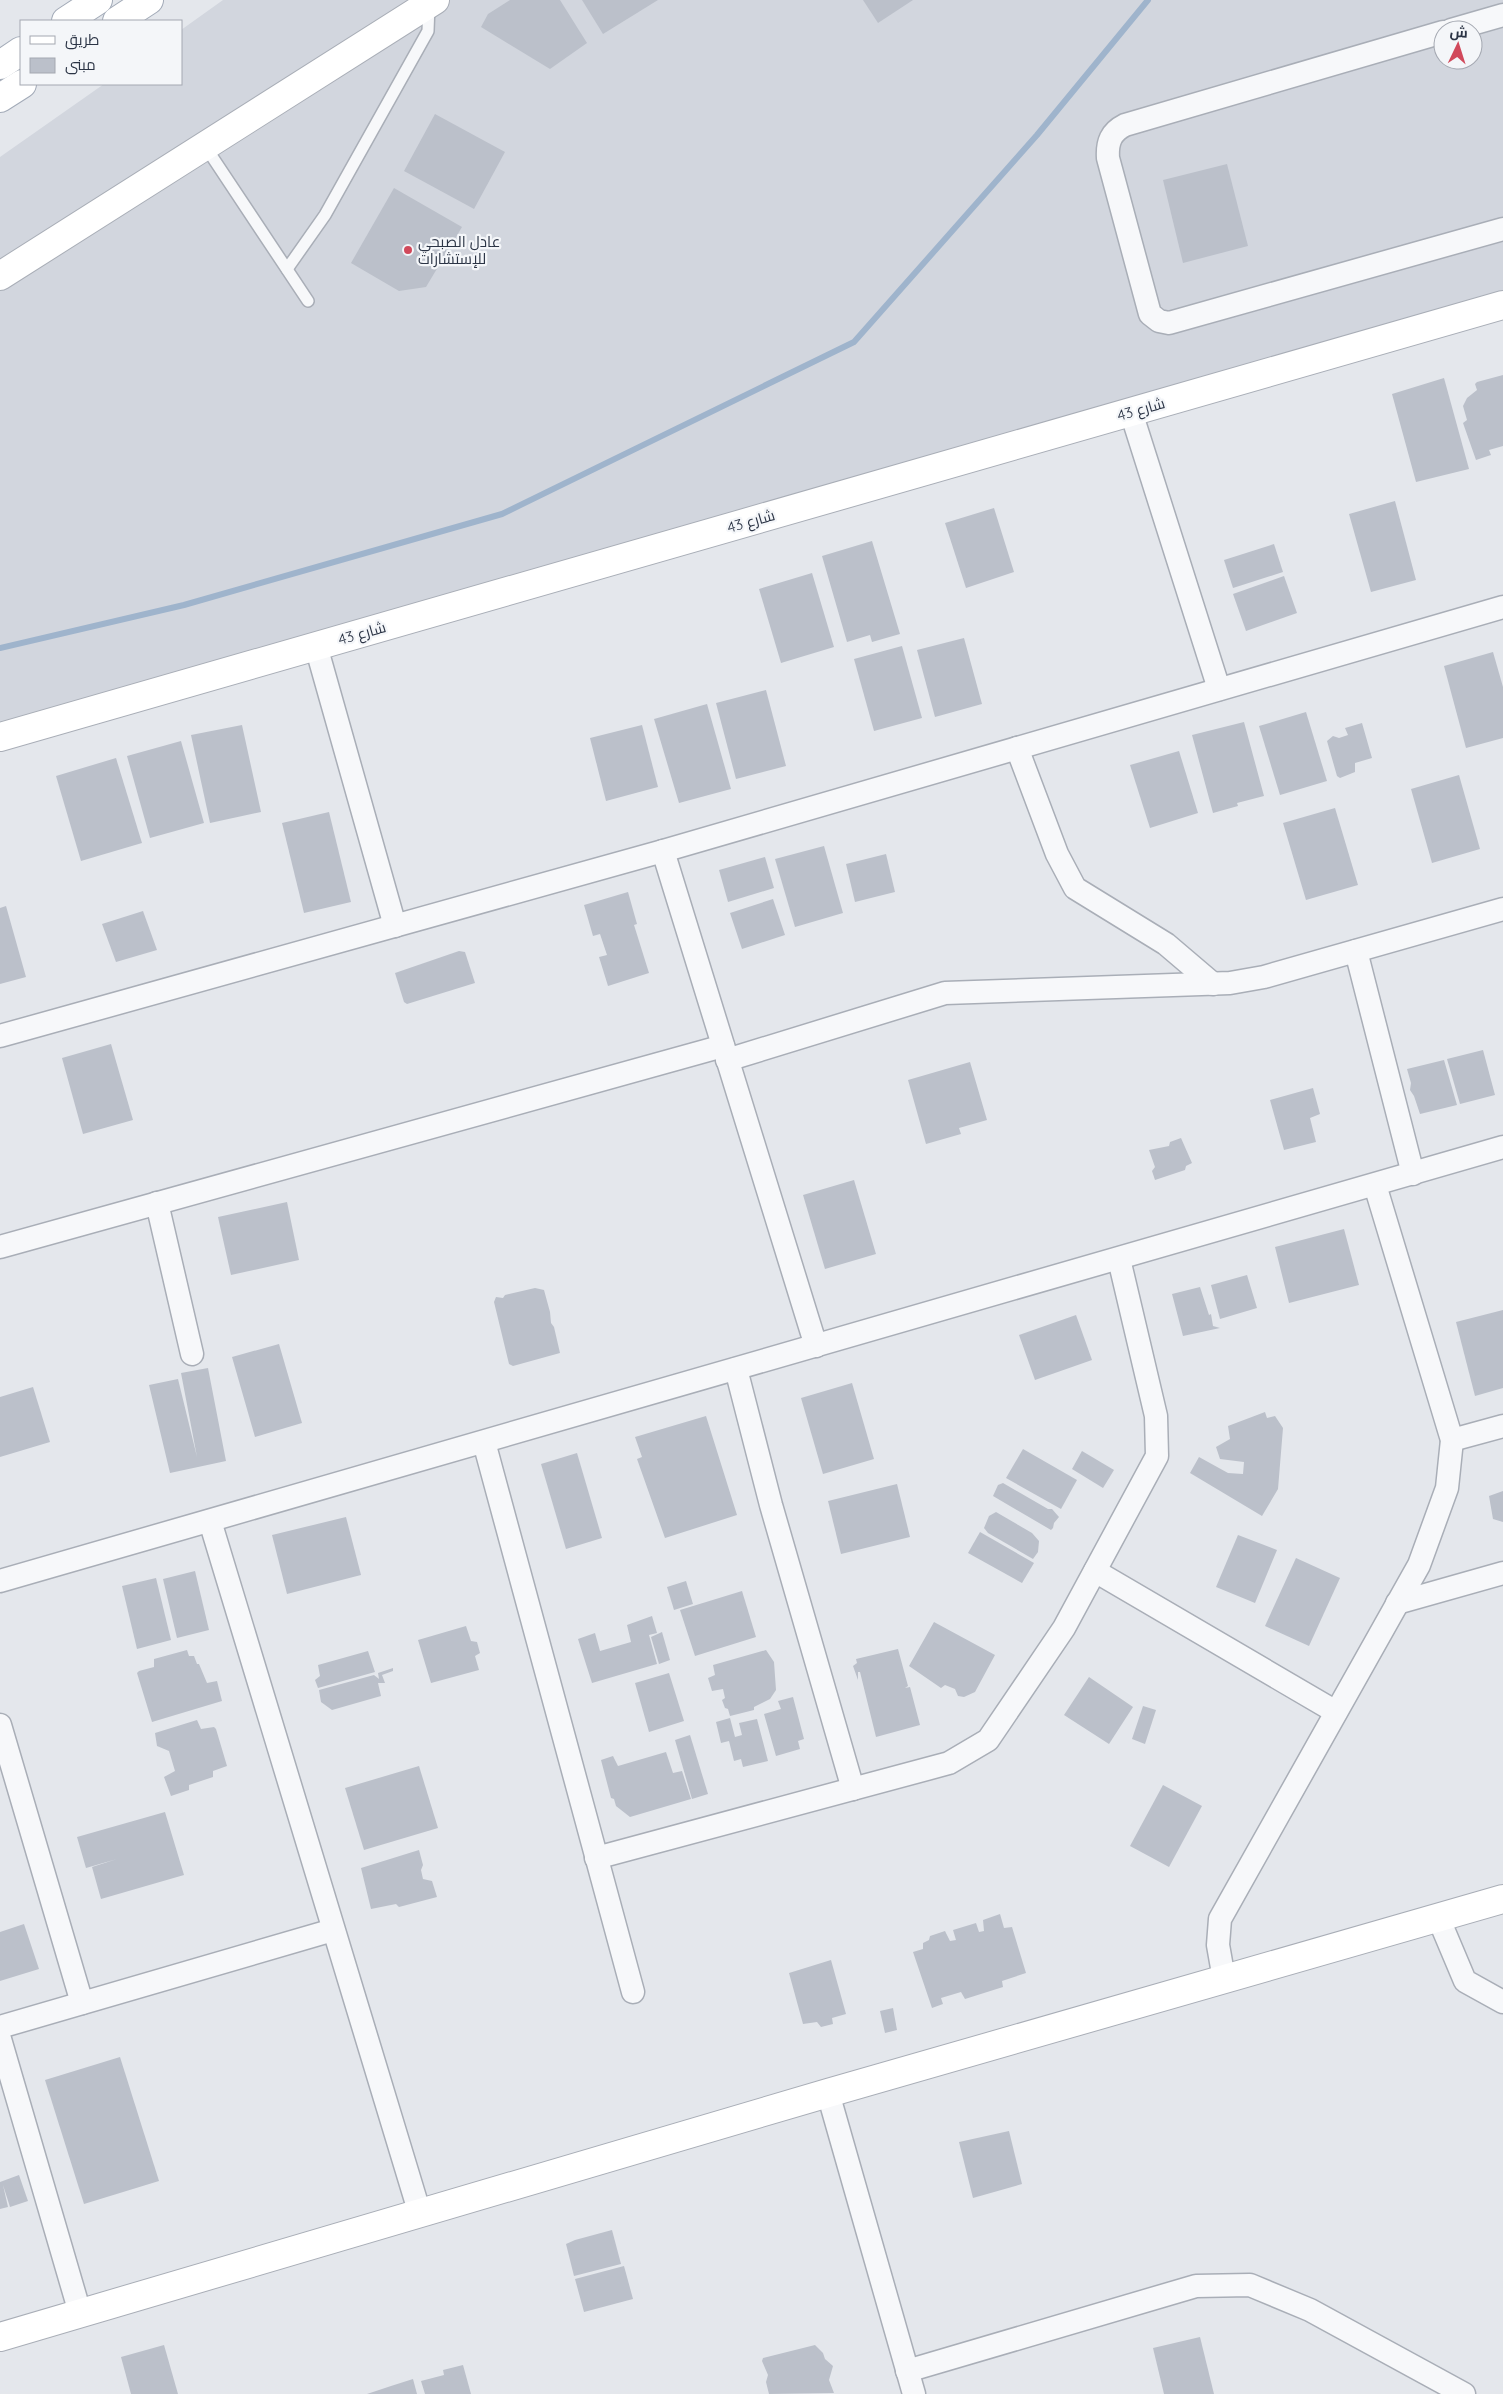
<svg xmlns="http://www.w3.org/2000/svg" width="1503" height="2394" font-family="Quicksand,Cairo,sans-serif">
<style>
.built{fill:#d2d6de;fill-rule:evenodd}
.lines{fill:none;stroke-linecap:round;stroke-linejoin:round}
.stream{stroke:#9fb4cc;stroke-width:6}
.building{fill:#bbc0ca}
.lane-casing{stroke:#a9aeb7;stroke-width:14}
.street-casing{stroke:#a9aeb7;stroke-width:25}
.secondary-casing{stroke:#a9aeb7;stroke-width:30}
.primary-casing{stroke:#a3abb8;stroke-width:30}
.lane{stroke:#f7f8fa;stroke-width:11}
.street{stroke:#f7f8fa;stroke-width:22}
.secondary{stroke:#fff;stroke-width:28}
.primary{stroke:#fff;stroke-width:28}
.poi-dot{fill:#d1495b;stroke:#f4f6f9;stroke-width:2}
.labels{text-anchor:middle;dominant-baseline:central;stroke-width:4.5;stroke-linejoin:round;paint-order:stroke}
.poi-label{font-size:15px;fill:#2b3445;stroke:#f4f6f9;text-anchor:start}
.street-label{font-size:15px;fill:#2b3445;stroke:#f4f6f9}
</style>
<rect width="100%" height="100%" fill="#e4e7ec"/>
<path class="built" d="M223,0H1503V305L0,737V157L104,84H181V30ZM1443,30H1473V60H1443Z"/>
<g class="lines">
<path class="stream" d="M0,648L184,605L502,514L854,342L1037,135L1148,0"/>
</g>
<g class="building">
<path d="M510,0H560L587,43L550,69L481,27L488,14Z"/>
<path d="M582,0H658L603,34Z"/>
<path d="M863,0H913L878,23Z"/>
<path d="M435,114L505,152L474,209L404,171Z"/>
<path d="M1227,164L1248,246L1183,263L1163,180Z"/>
<path d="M394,188L462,227L426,287L399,291L351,263Z"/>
<path d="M1503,375V446L1489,450L1491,455L1476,460L1463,423L1467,420L1463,406L1467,398L1477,390L1475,384L1477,382Z"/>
<path d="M1444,378L1469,469L1416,482L1392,394Z"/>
<path d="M1395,501L1416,580L1371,592L1349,514Z"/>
<path d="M994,508L1014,572L966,588L945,523Z"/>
<path d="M872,541L900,634L872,642L870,635L847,642L822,556Z"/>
<path d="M1274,544L1283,572L1233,588L1224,560Z"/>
<path d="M812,573L834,647L781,663L759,589Z"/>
<path d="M1284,576L1297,613L1246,631L1233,594Z"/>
<path d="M964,638L982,704L935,717L917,650Z"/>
<path d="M902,646L922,718L874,731L854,659Z"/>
<path d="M1493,652L1503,687V738L1466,748L1444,666Z"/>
<path d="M766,690L786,766L736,779L716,703Z"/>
<path d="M707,704L731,789L679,803L654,719Z"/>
<path d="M1306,712L1327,781L1280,795L1259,726Z"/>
<path d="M1244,722L1264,796L1237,803L1238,806L1213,813L1192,735Z"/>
<path d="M1362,723L1372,758L1355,763V772L1340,778L1337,776L1327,741L1333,736L1339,738L1348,735L1345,728Z"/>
<path d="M242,725L261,812L210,823L191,735Z"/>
<path d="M642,725L658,787L606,801L590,738Z"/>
<path d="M181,741L204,823L150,838L127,756Z"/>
<path d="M1179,751L1198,813L1150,828L1130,765Z"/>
<path d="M116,758L142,843L81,861L56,776Z"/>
<path d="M1459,775L1480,849L1432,863L1411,789Z"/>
<path d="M1335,808L1358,885L1306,900L1283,823Z"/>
<path d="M329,812L351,902L304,913L282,823Z"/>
<path d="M824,846L843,913L795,927L775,859Z"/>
<path d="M886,854L895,892L855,902L846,864Z"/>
<path d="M765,857L774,888L728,902L719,870Z"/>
<path d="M628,892L637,924L634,925L649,973L608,986L599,957L607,955L600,934L593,936L584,905Z"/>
<path d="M773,899L785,935L742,949L730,913Z"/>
<path d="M6,906L26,977L0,984V908Z"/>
<path d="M143,911L157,950L116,962L102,924Z"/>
<path d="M459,951L465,952L475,983L407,1004L404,1002L395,973Z"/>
<path d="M111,1044L133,1120L83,1134L62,1058Z"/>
<path d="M1483,1050L1495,1095L1460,1104L1447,1059Z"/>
<path d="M1444,1060L1457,1105L1420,1114L1414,1096L1410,1090L1411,1083L1407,1069Z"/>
<path d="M970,1062L987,1120L959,1128L961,1134L926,1144L908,1080Z"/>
<path d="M1313,1088L1320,1114L1310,1118L1316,1142L1284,1150L1270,1100Z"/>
<path d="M1181,1138L1192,1163L1186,1166L1185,1170L1155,1180L1152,1171L1155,1167L1149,1150L1169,1146L1170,1142Z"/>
<path d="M854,1180L876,1254L825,1269L803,1195Z"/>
<path d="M287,1202L299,1260L231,1275L218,1217Z"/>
<path d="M1344,1229L1359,1285L1289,1303L1275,1247Z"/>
<path d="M1247,1275L1257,1308L1220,1319L1211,1285Z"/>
<path d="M1200,1287L1209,1315L1211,1314L1213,1326L1220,1328L1183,1336L1172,1294Z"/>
<path d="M535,1288L544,1290L550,1312L551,1323L554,1327L560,1353L513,1366L509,1364L494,1302L496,1297L503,1298L505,1295Z"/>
<path d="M1503,1310V1388L1475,1396L1456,1322Z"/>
<path d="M1076,1315L1092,1360L1035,1380L1019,1335Z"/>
<path d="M279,1344L302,1423L255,1437L232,1357Z"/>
<path d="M208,1368L226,1461L170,1473L149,1385L178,1379L197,1457L181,1373Z"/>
<path d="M852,1383L874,1459L823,1474L801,1398Z"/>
<path d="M33,1387L50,1442L0,1457V1397Z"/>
<path d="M1265,1412L1267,1418L1275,1416L1283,1428L1278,1489L1262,1516L1190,1473L1199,1457L1228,1473L1243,1474L1244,1462L1220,1459L1216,1447L1230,1439L1228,1426Z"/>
<path d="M706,1416L737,1515L665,1538L637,1459L642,1457L635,1437Z"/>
<path d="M1023,1449L1077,1480L1061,1509L1006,1478Z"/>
<path d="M1082,1451L1114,1470L1103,1488L1072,1469Z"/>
<path d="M577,1453L602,1538L566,1549L541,1464Z"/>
<path d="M1003,1483L1048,1509H1052L1059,1517L1054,1523L1053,1528L1051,1530L993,1496L998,1485Z"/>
<path d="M897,1484L910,1537L841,1554L828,1501Z"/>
<path d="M1503,1491V1522L1493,1519L1489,1496Z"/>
<path d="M996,1512L1032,1533L1039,1541L1038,1552L1033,1559L988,1533L984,1528L989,1516Z"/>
<path d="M346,1517L361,1575L287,1594L272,1535Z"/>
<path d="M980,1532L1034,1563L1022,1583L968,1553Z"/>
<path d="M1238,1535L1277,1550L1255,1603L1216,1587Z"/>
<path d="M1296,1558L1340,1578L1309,1646L1265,1626Z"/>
<path d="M195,1571L209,1630L177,1638L163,1579Z"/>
<path d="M156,1578L171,1640L137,1649L122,1586Z"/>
<path d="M686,1581L693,1604L674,1610L667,1587Z"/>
<path d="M742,1591L756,1637L695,1656L680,1610Z"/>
<path d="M652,1616L657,1633L649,1635L657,1664L592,1683L578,1639L595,1633L600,1651L631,1642L627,1625Z"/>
<path d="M934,1622L995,1655L975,1692L964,1697L958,1696L955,1689L945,1685L941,1688L909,1666Z"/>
<path d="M466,1626L471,1641L477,1642L480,1653L475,1656L479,1670L431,1683L418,1640Z"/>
<path d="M662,1632L670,1660L659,1664L651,1637Z"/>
<path d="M898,1649L908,1686L905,1688L910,1687L920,1725L876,1737L860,1672H858V1680L853,1666L857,1663L856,1659Z"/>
<path d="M187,1650L189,1656H194L197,1664H199L207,1683L217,1681L222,1701L152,1722L137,1673L139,1671L154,1667V1659Z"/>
<path d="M766,1650L774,1662L776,1690L770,1699L754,1707V1710L730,1716L728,1709L725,1708L722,1700L725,1698L723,1689L712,1691L708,1678L715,1675L713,1665Z"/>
<path d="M368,1651L375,1672L318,1688L315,1680L320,1676L318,1665Z"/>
<path d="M393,1668V1671L382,1675L385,1683H378L381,1696L332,1710L321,1702L319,1690L374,1675L379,1679L378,1673Z"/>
<path d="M669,1673L684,1721L649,1732L635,1683Z"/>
<path d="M1089,1677L1133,1707L1109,1744L1064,1715Z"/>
<path d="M793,1697L804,1739L798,1741L800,1749L776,1756L764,1714L781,1709L778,1701Z"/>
<path d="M1143,1706L1156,1710L1145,1744L1132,1739Z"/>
<path d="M730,1718L735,1737L742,1735L739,1723L757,1719L768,1761L743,1767L741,1759L734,1761L729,1741L721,1743L716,1722Z"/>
<path d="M197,1720L201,1729L214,1727L216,1729L227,1766L213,1771V1777L189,1785V1790L171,1796L164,1777L175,1771L169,1751L157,1746L155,1733Z"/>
<path d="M690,1735L708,1794L692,1799L675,1740Z"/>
<path d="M666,1752L673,1773L682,1771L691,1799L630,1817L616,1806L614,1799L611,1798L601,1760L613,1756L618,1766Z"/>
<path d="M419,1766L438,1828L364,1850L345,1788Z"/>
<path d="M1163,1785L1202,1806L1169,1867L1130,1846Z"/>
<path d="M165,1812L184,1875L101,1899L92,1867L117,1859L86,1868L77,1837Z"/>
<path d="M419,1850L423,1865L421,1870L423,1879L432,1881L437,1897L399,1907L396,1904L371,1909L361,1868Z"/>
<path d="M1000,1914L1004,1928L1012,1927L1026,1973L1002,1981L1003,1987L965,1999L961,1992L941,1998L943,2004L932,2008L913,1952L923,1949V1943L929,1940L930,1936L945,1931L950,1941L956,1940L953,1930L976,1923L979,1932L984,1931L983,1920Z"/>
<path d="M24,1924L39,1969L0,1981V1932Z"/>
<path d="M831,1960L846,2014L832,2018L833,2024L821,2027L817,2022L803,2024L789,1973Z"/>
<path d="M893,2008L897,2030L885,2033L880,2011Z"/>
<path d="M120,2057L159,2181L84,2204L45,2080Z"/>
<path d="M1009,2131L1022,2184L973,2198L959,2142Z"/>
<path d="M19,2175L28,2201L10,2207L3,2185L8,2207L0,2209V2182Z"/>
<path d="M612,2230L621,2264L574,2276L566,2244L575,2240Z"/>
<path d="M624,2266L633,2299L584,2312L575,2279Z"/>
<path d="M1200,2337L1214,2394H1164L1153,2348Z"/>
<path d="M164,2345L178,2394H131L121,2357Z"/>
<path d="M815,2345L823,2353L825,2359L833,2366L829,2380L834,2393L769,2394L766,2382L768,2375L762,2361L763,2358Z"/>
<path d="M463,2365L471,2394H425L421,2381L444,2375L443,2370Z"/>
<path d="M413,2379L417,2394H367L391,2386Z"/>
</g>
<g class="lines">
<g class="lane-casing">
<g id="lane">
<path d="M205,146L308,301"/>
<path d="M287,269L325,215L428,31L429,5"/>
</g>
</g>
<g class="street-casing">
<g id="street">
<path d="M1451,30L1503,15"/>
<path d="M1443,32L1125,125C1111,132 1107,142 1108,158L1150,314L1159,321L1169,323L1503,229"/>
<path d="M1131,412L1219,689"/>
<path d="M316,646L395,926"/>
<path d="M1017,748L1057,854L1075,888L1166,944L1213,984"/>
<path d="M663,851L816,1346"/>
<path d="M1356,951L1413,1174"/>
<path d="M0,1036L663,851L1503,607"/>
<path d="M727,1060L945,993L1230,983L1264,977L1503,909"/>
<path d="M157,1203L192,1354"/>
<path d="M0,1247L723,1046"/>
<path d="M736,1369L771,1505L853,1789"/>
<path d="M1452,1440L1503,1426"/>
<path d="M484,1442L633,1992"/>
<path d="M210,1521L420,2214"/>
<path d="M1095,1571L1336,1712"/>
<path d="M0,1581L1503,1147"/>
<path d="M1397,1603L1503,1573"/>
<path d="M0,1725L82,2003"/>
<path d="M596,1858L949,1763L988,1740L1064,1628L1157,1456L1156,1416L1119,1259"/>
<path d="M1438,1917L1465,1981L1503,2002"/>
<path d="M1224,1979L1218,1945L1220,1919L1419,1565L1447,1488L1452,1440L1375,1185"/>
<path d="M0,2027L333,1930"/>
<path d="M0,2039L80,2313"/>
<path d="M828,2093L914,2394"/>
<path d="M907,2371L1196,2286L1250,2285L1310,2310L1464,2394"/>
</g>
</g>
<g class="secondary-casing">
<g id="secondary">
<path d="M0,276L435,0"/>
<path d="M0,737L1503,305"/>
<path d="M0,2337L828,2093L1503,1899"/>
</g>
</g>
<g class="primary-casing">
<g id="primary">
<path d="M66,21L98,0"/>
<path d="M117,21L149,0"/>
<path d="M0,65L21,51"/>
<path d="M0,98L22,84"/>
</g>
</g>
<use href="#lane" class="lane"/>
<use href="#street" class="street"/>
<use href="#secondary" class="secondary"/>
<use href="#primary" class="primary"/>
</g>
<circle class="poi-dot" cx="408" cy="250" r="5"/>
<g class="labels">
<g class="poi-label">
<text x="418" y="241">عادل الصبحي<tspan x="418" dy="17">للإستشارات</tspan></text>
</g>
<g class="street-label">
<text transform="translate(1141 409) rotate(-16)">شارع 43</text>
<text transform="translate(751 521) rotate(-16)">شارع 43</text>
<text transform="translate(362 633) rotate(-16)">شارع 43</text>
</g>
</g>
<rect x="20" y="20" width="162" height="65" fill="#f4f6f9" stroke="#a4a8b1"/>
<rect x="30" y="36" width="25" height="8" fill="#ffffff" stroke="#a4a8b1"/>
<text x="65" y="45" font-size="15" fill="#2b3445">طريق</text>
<rect x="30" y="58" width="25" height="15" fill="#bbc0ca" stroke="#a4a8b1"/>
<text x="65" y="70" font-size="15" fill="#2b3445">مبنى</text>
<g transform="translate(1458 45) rotate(4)"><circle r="24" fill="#f4f6f9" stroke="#a4a8b1"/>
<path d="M0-4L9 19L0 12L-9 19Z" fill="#d1495b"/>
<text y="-8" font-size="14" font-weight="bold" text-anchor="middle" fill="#2b3445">ش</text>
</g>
</svg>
